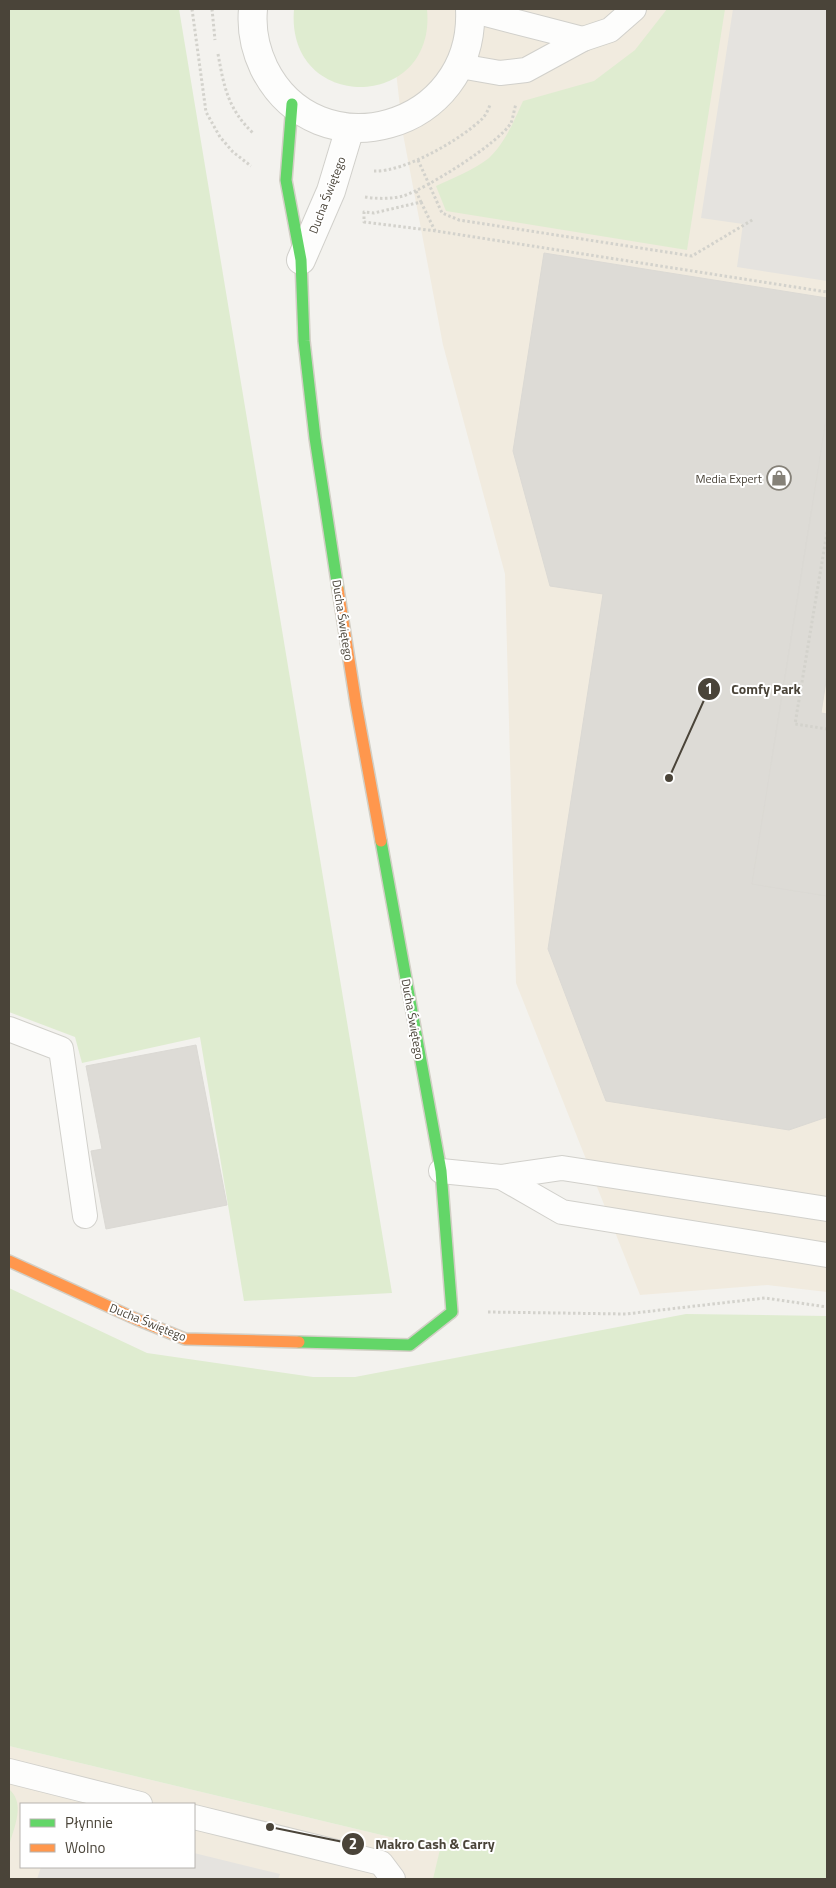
<svg xmlns="http://www.w3.org/2000/svg" width="836" height="1888" font-family="'Titillium Web',sans-serif">
<style>
.commercial{fill:#f1ebdf;fill-rule:evenodd}
.green{fill:#dfecd0}
.parking{fill:#e5e3df}
.building{fill:#dddbd6;stroke:#dbd9d4}
.lines{fill:none;stroke-linecap:round;stroke-linejoin:round}
.lane-casing{stroke:#d1d0cb;stroke-width:26}
.street-casing{stroke:#d1d0cb;stroke-width:30}
.fast-casing{stroke:#d2cfc5;stroke-width:14}
.slow-casing{stroke:#d2cfc5;stroke-width:14}
.path{stroke:#d3d2cc;stroke-width:3;stroke-dasharray:2.5 2.5;stroke-linecap:butt}
.lane{stroke:#fdfdfc;stroke-width:24}
.street{stroke:#fdfdfc;stroke-width:28}
.fast{stroke:#63d668;stroke-width:11}
.slow{stroke:#ff974d;stroke-width:11}
.labels{text-anchor:middle;dominant-baseline:central;stroke-width:4;stroke-linejoin:round;paint-order:stroke}
.street-label{font-size:12px;fill:#4a4439;stroke:#fff}
.poi-label{font-size:12px;fill:#4a4439;stroke:#fff;text-anchor:end}
.leader{fill:none;stroke:#4a4439;stroke-width:2}
.callout-dot{fill:#4a4439;stroke:#fff;stroke-width:2}
.mark-label{font-size:15px;text-anchor:middle;font-weight:bold;fill:#fff}
.callout-label{font-size:14px;text-anchor:middle;font-weight:bold;fill:#4a4439;stroke:#fff;stroke-width:4;stroke-linejoin:round;paint-order:stroke}
</style>
<rect width="100%" height="100%" fill="#f3f2ee"/>
<g class="commercial">
<path d="M389,9H827V1292L767,1285L640,1295L516,983L505,574L443,345L403,134Z"/>
<path d="M9,1746L440,1849L434,1879H9ZM21,1804H194V1867H21Z"/>
</g>
<g class="green">
<path d="M9,9H179L392,1293L244,1301L200,1037L82,1063L75,1037L9,1012Z"/>
<path d="M294,9H427C437,112 285,114 294,9Z"/>
<path d="M667,9H725L687,250L446,211L436,186C453,178 474,170 489,158C505,143 514,121 523,101L594,81L635,50Z"/>
<path d="M9,1288L147,1353L313,1377H355L686,1314L827,1316V1879H433L440,1849L9,1746Z"/>
<path d="M9,1789C26,1804 14,1827 9,1846Z"/>
</g>
<g class="parking">
<path d="M733,9H827V281L737,267L743,224L701,218Z"/>
<path d="M194,1853L280,1874L278,1879H37L41,1867H194Z"/>
</g>
<g class="building">
<path d="M544,253L827,298V414L752,884L827,896V1117L789,1130L606,1101L548,949L603,594L550,586L513,451Z"/>
<path d="M827,414V675L821,713L827,714V896L752,884Z"/>
<path d="M196,1045L227,1205L106,1229L91,1151L102,1149L86,1066Z"/>
</g>
<g class="lines">
<g class="lane-casing">
<g id="lane">
<path d="M470,10L583,39"/>
<path d="M460,66L500,73L526,70L583,39L610,30L634,9"/>
<path d="M9,1029L61,1049L85,1216"/>
<path d="M441,1171L501,1177L562,1168L827,1209"/>
<path d="M501,1177L562,1212L827,1255"/>
<path d="M9,1771L140,1804"/>
<path d="M194,1817L381,1863L393,1879"/>
</g>
</g>
<g class="street-casing">
<g id="street">
<path d="M253,9C251,30 255,49 264,68C317,174 476,130 470,9"/>
<path d="M301,260L331,191L350,128"/>
</g>
</g>
<g class="fast-casing">
<g id="fast">
<path d="M292,104L286,180L301,260L304,341L315,438L338,589"/>
<path d="M299,1342L410,1345L452,1312L441,1171L381,841"/>
</g>
</g>
<g class="slow-casing">
<g id="slow">
<path d="M338,589L356,704L381,841"/>
<path d="M9,1261L136,1319L185,1339L299,1342"/>
</g>
</g>
<g class="path">
<path d="M192,9L206,112L220,137L233,152L251,166"/>
<path d="M212,9L215,40"/>
<path d="M218,54C224,87 228,109 253,133"/>
<path d="M418,160L442,213L459,220L692,256L754,219"/>
<path d="M374,171C405,172 460,140 482,119C486,115 488,110 490,105"/>
<path d="M416,191L421,202L374,213L364,212V222L436,231L827,292"/>
<path d="M365,197C378,199 391,199 403,196C426,189 499,143 511,123C513,118 514,110 516,104"/>
<path d="M421,202L435,231"/>
<path d="M827,532L795,724L827,729"/>
<path d="M488,1312L626,1314L765,1298L827,1307"/>
</g>
<use href="#lane" class="lane"/>
<use href="#street" class="street"/>
<use href="#fast" class="fast"/>
<use href="#slow" class="slow"/>
</g>
<defs>
<g id="shop-ring" transform="scale(1.25)"><circle r="9.5" fill="#fff" stroke="#858178" stroke-width="1.5"/><path d="M-5-2.5h2.3a2.7 3.5 0 0 1 5.4 0H5L5.5 6h-11ZM-1.5-2.5h3a1.5 2.3 0 0 0-3 0Z" fill="#858178"/></g>
</defs>
<g fill-rule="evenodd">
<use href="#shop-ring" x="779" y="478"/>
</g>
<g class="labels">
<g class="street-label">
<text transform="translate(327 195) rotate(-69)">Ducha Świętego</text>
<text transform="translate(343 620) rotate(81)">Ducha Świętego</text>
<text transform="translate(413 1019) rotate(80)">Ducha Świętego</text>
<text transform="translate(148 1322) rotate(22)">Ducha Świętego</text>
</g>
<g class="poi-label">
<text x="762" y="478">Media Expert</text>
</g>
</g>
<path class="leader" d="M669 778L709 689M270 1827L353 1844"/>
<g class="callout-dot">
<circle cx="669" cy="778" r="5"/>
<circle cx="270" cy="1827" r="5"/>
<circle cx="709" cy="689" r="12"/>
<circle cx="353" cy="1844" r="12"/>
</g>
<g class="mark-label">
<text x="709" y="694">1</text>
<text x="353" y="1849">2</text>
</g>
<g class="callout-label">
<text x="766" y="694">Comfy Park</text>
<text x="435" y="1849">Makro Cash &amp; Carry</text>
</g>
<rect width="836" height="1888" fill="none" stroke="#4a4439" stroke-width="20"/>
<rect x="20" y="1803" width="175" height="65" fill="#ffffff" stroke="#b7b4b0"/>
<rect x="30" y="1819" width="25" height="8" fill="#63d668" stroke="#b7b4b0"/>
<text x="65" y="1828" font-size="15" fill="#4a4439">Płynnie</text>
<rect x="30" y="1844" width="25" height="8" fill="#ff974d" stroke="#b7b4b0"/>
<text x="65" y="1853" font-size="15" fill="#4a4439">Wolno</text>
</svg>
